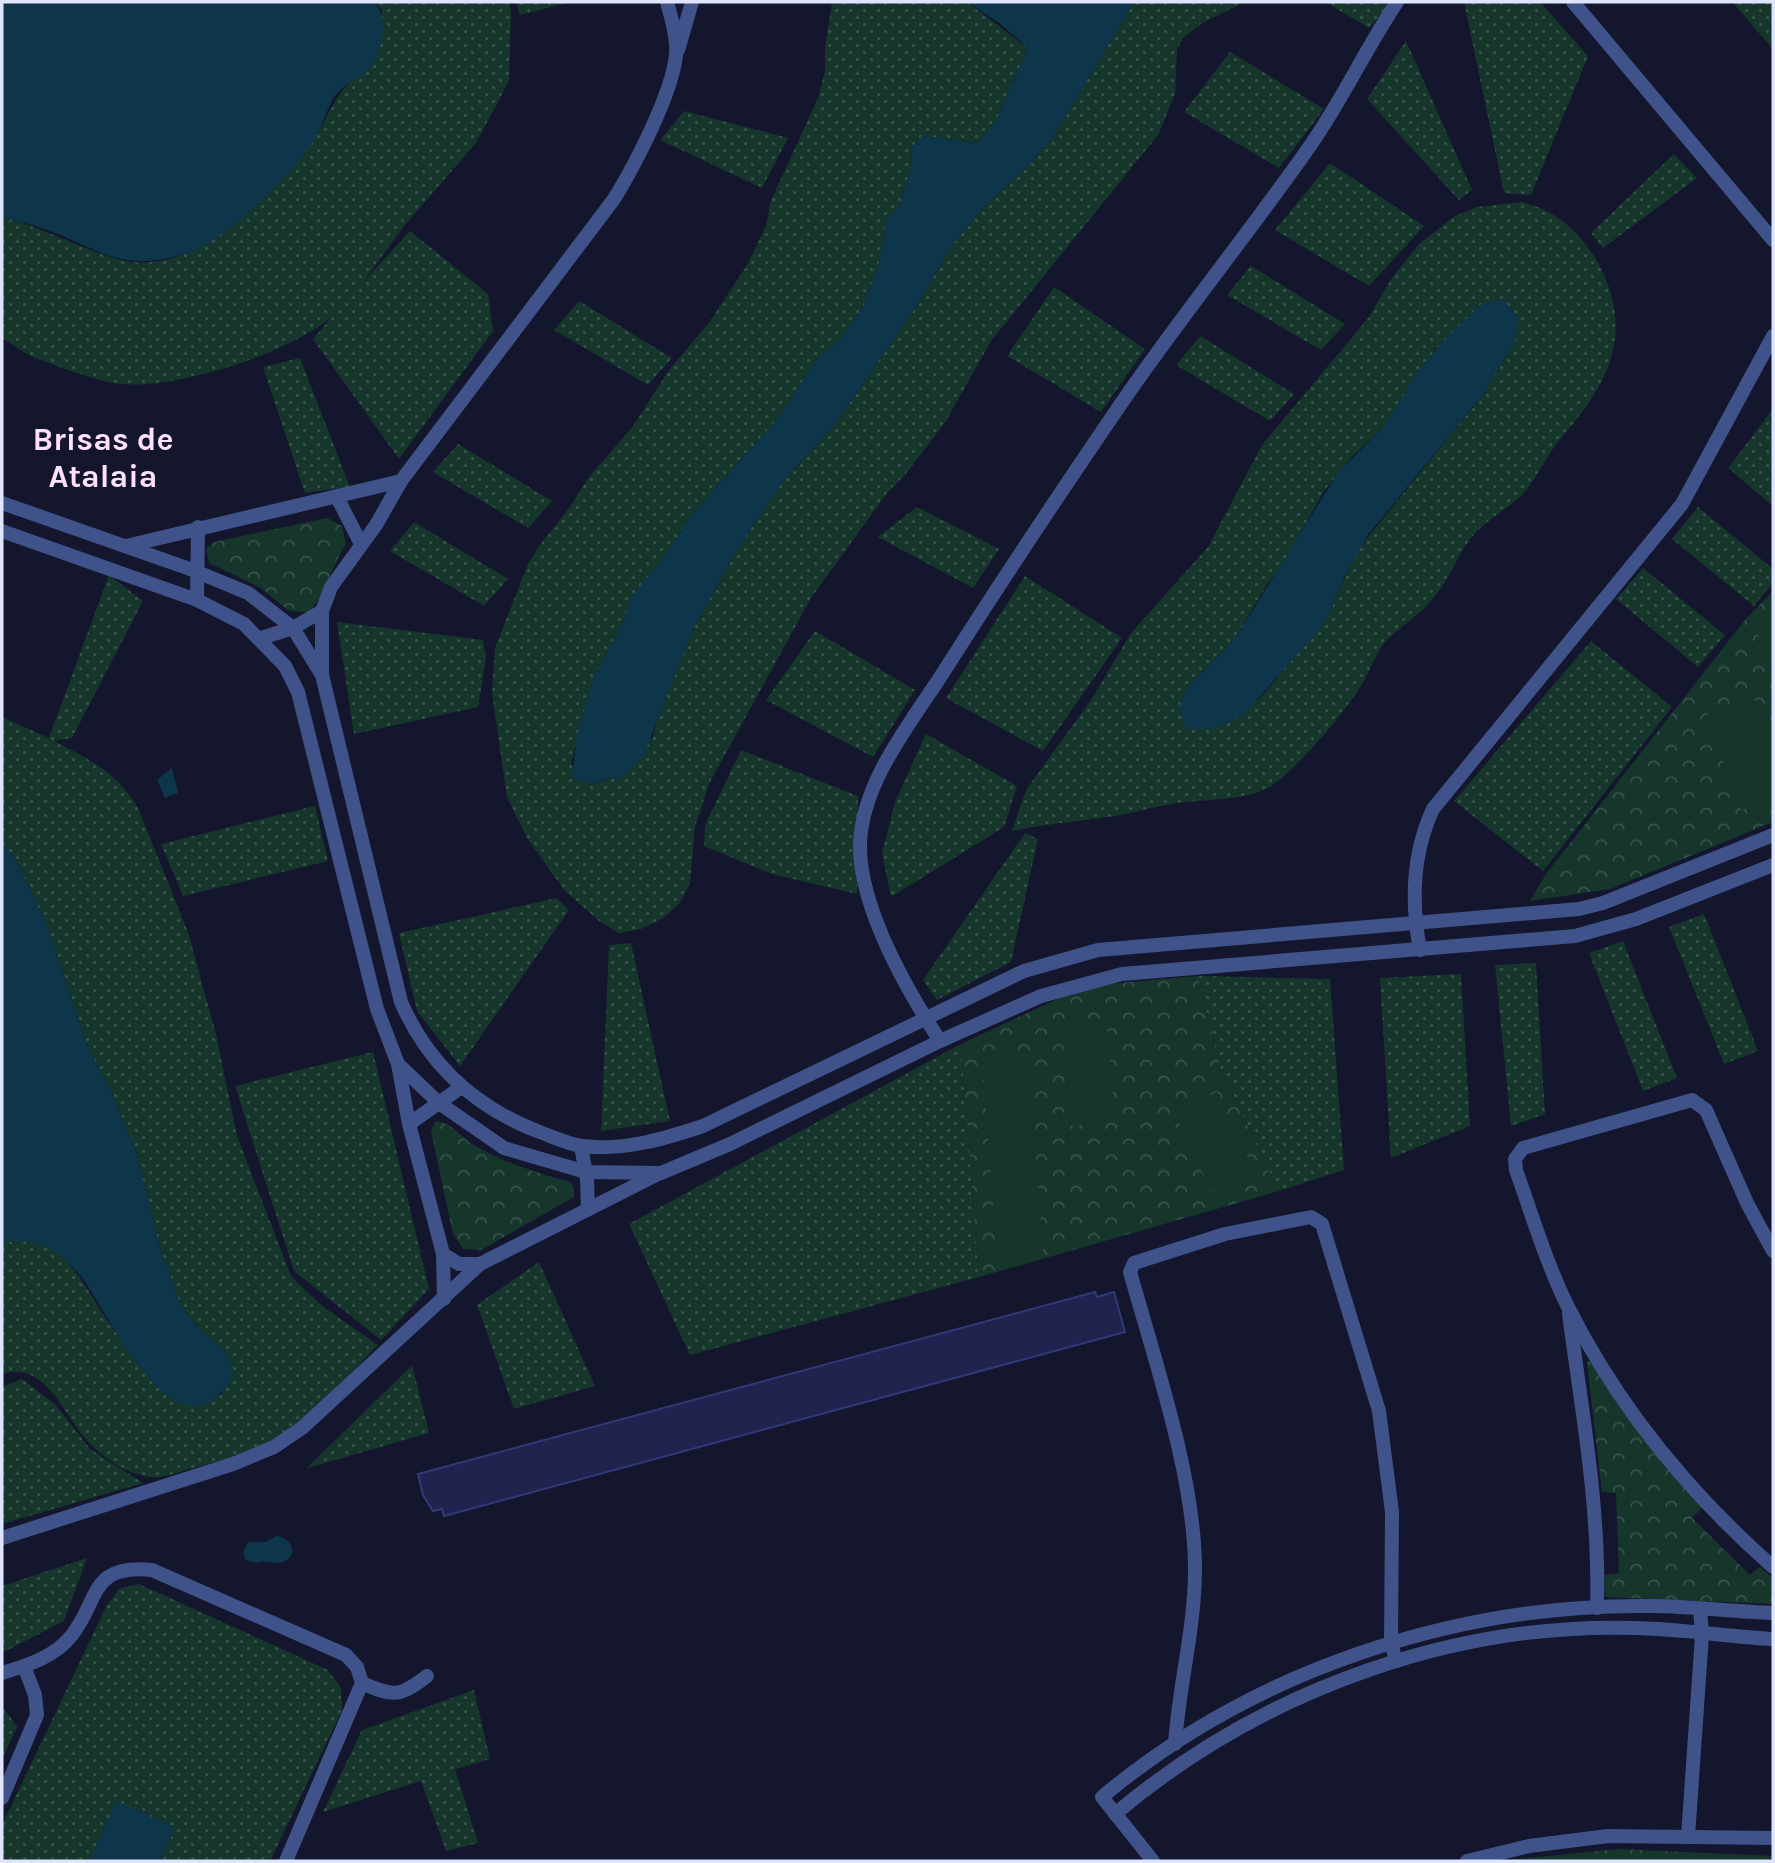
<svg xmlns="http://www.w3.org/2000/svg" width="1775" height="1863" font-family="Karla,sans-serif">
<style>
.grass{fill:url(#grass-dots);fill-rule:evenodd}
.park{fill:url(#park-crowns)}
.pitch{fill:#16362c}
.water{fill:#0d364b}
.building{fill:#1f234d;stroke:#323978;stroke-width:2}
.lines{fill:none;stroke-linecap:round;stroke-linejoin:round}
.minor{stroke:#3f528a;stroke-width:14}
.labels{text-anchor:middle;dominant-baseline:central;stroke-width:7;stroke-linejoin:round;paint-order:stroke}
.district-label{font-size:32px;font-weight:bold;fill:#fee1fc;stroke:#13162c}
</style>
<defs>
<pattern id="grass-dots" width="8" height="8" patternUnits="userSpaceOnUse" patternTransform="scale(1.75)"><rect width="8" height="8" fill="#16362c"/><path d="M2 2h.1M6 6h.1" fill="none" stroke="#37534c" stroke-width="1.8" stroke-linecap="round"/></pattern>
<pattern id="park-crowns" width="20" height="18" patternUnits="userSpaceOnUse" patternTransform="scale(1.75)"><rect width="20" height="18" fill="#16362c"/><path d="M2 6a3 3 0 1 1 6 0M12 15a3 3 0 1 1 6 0" fill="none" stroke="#37534c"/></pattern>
</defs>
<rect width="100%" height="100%" fill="#13162c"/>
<g class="grass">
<path d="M374,2H509L511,12L509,81L476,143L404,226L363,282L410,231L488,294L493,331L399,459L313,339L333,316C290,353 178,389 121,384C103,383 46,363 29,355C20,350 11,343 2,338V217C42,227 77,247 117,259C193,280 267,199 309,146C330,120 332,89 365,72L382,10Z"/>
<path d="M516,2H571L520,15Z"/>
<path d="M832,2H967L1028,48L997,119L978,143L922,136L912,147L911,168L899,206L887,219L879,263L863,308L840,339L816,360L781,415L689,518L662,560L632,596L623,623L594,676L571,764L597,783L611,777L653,737L658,716L694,627L738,548L780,485L835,424L911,314L953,244L984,207L1032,162L1053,137L1134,2H1245L1202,23L1184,37L1177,49L1175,94L1158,135L991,341L946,421L905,475L887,493L811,598L709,784L695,827L690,883L680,903L663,918L641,929L619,933L599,921L565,891L527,838L507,797L492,693L495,648L528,564L540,545L570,507L589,477L633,426L669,370L711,320L747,265L767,224L770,203L818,98L825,71V48Z"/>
<path d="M1325,2H1393L1369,28Z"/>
<path d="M1464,2H1540L1588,56L1531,195L1504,193Z"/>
<path d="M1732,2H1773V49Z"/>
<path d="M1406,41L1472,190L1459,200L1367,99Z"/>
<path d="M1230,52L1324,109L1279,168L1184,112Z"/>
<path d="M684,111L788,138L762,188L660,140Z"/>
<path d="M1674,154L1697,178L1603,248L1591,233Z"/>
<path d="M1330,163L1424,226L1369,286L1275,230Z"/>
<path d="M1521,202C1555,209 1579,231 1597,261C1636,332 1609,382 1562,437C1547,454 1538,477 1523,494C1508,509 1489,518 1474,534C1458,553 1451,577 1435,596C1422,613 1404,624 1388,639C1376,651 1371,670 1362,684C1348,709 1290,778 1266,789C1239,801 1207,799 1178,803C1152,807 1126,815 1100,818C1070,822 1041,825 1012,831L1026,790L1091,700L1131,633L1208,547L1262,445L1369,317L1391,279L1419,244L1455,216L1477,207ZM1483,303L1516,339L1485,392L1356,552L1329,614L1263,695L1229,723L1188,687L1235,639L1268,583L1282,566L1324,491L1351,458L1384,426L1435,350Z"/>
<path d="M1251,266L1345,324L1321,350L1227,295Z"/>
<path d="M1054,287L1145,349L1101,412L1007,356Z"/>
<path d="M579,301L672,358L648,385L554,330Z"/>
<path d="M1200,336L1294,394L1270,421L1176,365Z"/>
<path d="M300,358L350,487L305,493L263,367Z"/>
<path d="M1773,409V506L1728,468Z"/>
<path d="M458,444L552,501L528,528L433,472Z"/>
<path d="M917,507L999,549L973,588L878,537Z"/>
<path d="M1698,507L1773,569V583L1754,606L1672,539Z"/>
<path d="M414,522L508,579L484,606L390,551Z"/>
<path d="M1643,568L1725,635L1698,667L1616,599Z"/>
<path d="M109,575L143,601L72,738L54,741C91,761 115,770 138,808L188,932L216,1034L237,1136L291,1276L322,1306L378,1345C346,1377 313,1421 272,1442C249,1454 222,1460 197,1467C183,1470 164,1479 150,1477C124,1474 96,1453 80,1432C61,1407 42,1361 2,1374V1243C69,1229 83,1291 115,1331C135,1356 158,1379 180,1403L203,1405L222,1394L228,1354L194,1324L181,1306L160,1248L136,1151L110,1089L88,1048L46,924L16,860L2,843V717L49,738Z"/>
<path d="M1025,576L1122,638L1043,751L946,698Z"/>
<path d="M337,622L483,640L486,658L478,707L354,734Z"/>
<path d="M815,631L915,690L873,757L766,700Z"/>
<path d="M1591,641L1672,707L1543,871L1454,801Z"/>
<path d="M926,734L1017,786L1004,827L891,897L882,853L895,802Z"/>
<path d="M741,750L858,796L857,894L772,874L704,846L705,825Z"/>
<path d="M315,806L328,861L183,896L161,844Z"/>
<path d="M1025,833L1038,839L1011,962L937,1000L923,980Z"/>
<path d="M557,898L569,910L460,1066L417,1011L399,933Z"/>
<path d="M1704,914L1758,1051L1724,1064L1669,927Z"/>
<path d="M1623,941L1677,1078L1643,1091L1589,953Z"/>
<path d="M631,943L670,1121L601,1131L609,945Z"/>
<path d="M1536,963L1545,1114L1511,1126L1495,965Z"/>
<path d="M1461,974L1470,1126L1391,1158L1380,978Z"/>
<path d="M1198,976L1330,979L1344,1170L1279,1191L1221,1071Z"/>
<path d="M961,1044L979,1277L690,1355L629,1224Z"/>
<path d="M373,1052L429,1289L381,1340L294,1271L235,1086Z"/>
<path d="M539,1262L595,1386L514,1409L477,1305Z"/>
<path d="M412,1365L429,1433L307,1468Z"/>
<path d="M22,1379L56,1405L90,1449L143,1483L2,1524V1387Z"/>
<path d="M87,1558L64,1621L2,1653V1586Z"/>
<path d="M139,1584L328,1670L341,1688L342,1710L270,1861H160L175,1828L117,1802L89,1861H2V1825L107,1605L119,1589Z"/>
<path d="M474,1690L490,1759L455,1769L478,1843L446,1851L421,1781L323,1812L362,1730Z"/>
<path d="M2,1706L17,1727L2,1759Z"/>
</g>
<g class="park">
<path d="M327,518L342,526L346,544C334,561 320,605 308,612L289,611L261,588L209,563L206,549L214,542Z"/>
<path d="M1773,591V822L1610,889L1530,901L1546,874L1745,620Z"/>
<path d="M1198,976L1221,1071L1279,1191L979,1277L961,1044L1070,993L1108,984Z"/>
<path d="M435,1122C448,1119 461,1137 472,1144C503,1162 535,1173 570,1182L574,1187V1197L481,1250L463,1249L453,1234L431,1131Z"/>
<path d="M1594,1360L1702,1508L1692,1518L1750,1575L1760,1567L1773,1578V1604L1606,1597L1604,1575L1619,1573L1616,1493L1602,1492L1587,1362Z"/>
<path d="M1618,1849L1773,1856V1861H1499Z"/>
</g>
<g class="pitch">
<path d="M1773,617V676L1754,624Z"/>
<path d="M1754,698L1773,751V798L1741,810L1706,715Z"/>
<path d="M1107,1025L1115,1122L1070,1126L1062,1028Z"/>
<path d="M1028,1054L1043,1254L997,1257L982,1058Z"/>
<path d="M1217,1092L1259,1181L1216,1201L1174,1113Z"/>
</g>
<g class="water">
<path d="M2,2H374C390,19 383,58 364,73C353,81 343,85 335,96C326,109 323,126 315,139C291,175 226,242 184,254C171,258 151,262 137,261C109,260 83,244 58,234C39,226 21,222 2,217Z"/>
<path d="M967,2H1134L1053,137L1032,162L984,207L953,244L911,314L835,424L780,485L738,548L694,627L643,757L618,781L610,777C596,784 586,786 572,777L577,736L594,676L623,623L632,596L662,560L689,518L781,415L816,360L840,339L863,308L879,263L887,219L899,206L911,168L912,147L922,136L978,143L997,119L1028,48L998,22Z"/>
<path d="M1504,300L1517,317L1516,339L1485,392L1368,535L1346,573L1329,614L1316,633L1247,711L1229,723L1208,730L1186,728L1179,707L1188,687L1235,639L1337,474L1384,426L1421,367L1450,334L1483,303Z"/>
<path d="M172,768L178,793L165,798L157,780Z"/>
<path d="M2,843L16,860L46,924L88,1048L110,1089L136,1151L160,1248L181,1306L194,1324L228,1354L233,1375C182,1469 113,1323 87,1285C80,1273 65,1258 53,1251C37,1241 20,1239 2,1243Z"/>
<path d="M277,1536C290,1538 300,1553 285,1561C276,1566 267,1559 256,1563L246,1560L243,1552L248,1542H265Z"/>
<path d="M117,1801L175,1828L160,1861H89Z"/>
</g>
<path class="building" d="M1095,1292L1097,1297L1114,1292L1125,1332L444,1516L442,1509L433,1511L423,1495L418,1474Z"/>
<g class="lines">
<g class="minor">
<path d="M1573,2L1773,240"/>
<path d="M678,50L692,2"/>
<path d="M337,497L361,544"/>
<path d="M2,503L190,569L248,593L293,628L322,675L401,1002C428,1064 473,1106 537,1131C551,1136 567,1144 582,1146C624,1151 664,1139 703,1126L1024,971L1098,950L1579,909L1603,903L1773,835"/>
<path d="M2,531L197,600L244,624L285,666L298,692L377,1009L398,1064L439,1103L504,1148L586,1172L661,1173L730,1144L940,1041L1041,996L1122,974L1575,936L1636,919L1773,865"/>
<path d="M126,546L401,481"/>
<path d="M197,600L198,527"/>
<path d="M261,638L293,628L322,611"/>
<path d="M322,672V611L331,587L376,525L401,481L614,199C635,165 672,94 676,55C678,39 671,17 667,2"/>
<path d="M1420,950C1411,902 1412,854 1433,809L1682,504L1773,336"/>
<path d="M940,1041C907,990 859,907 860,844C862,779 915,718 948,665C1006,574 1066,484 1127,395C1184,313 1247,235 1305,153C1340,105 1364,51 1397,2"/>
<path d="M398,1064L409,1124L443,1254L444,1299"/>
<path d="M409,1124L460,1088"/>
<path d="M581,1146L587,1180L588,1209"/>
<path d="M1773,1251L1747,1203L1706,1110L1692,1100L1523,1148L1515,1159L1516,1170C1532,1215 1546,1262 1567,1305C1617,1405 1689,1493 1773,1567"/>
<path d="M443,1254L459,1264H480"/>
<path d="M1569,1314C1582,1412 1600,1508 1597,1608"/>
<path d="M2,1538L233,1464L274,1447L302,1428L480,1264L660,1173"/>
<path d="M2,1673C28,1665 55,1657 72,1635C100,1599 89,1564 152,1570L346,1655L357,1667L362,1683L286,1861"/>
<path d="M362,1683C393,1697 400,1697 427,1676"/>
<path d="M1175,1744C1179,1685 1195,1628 1195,1569C1195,1478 1155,1361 1130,1272L1134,1263L1225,1234L1311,1217L1322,1224L1379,1411L1392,1512L1391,1643L1396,1661"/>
<path d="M2,1798L37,1715L35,1695L24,1666"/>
<path d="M1115,1814C1263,1689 1462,1617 1657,1629C1695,1631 1734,1637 1773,1639"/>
<path d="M1688,1837L1702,1635L1700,1609"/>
<path d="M1153,1861L1102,1797C1252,1671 1456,1603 1652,1606C1692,1606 1733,1612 1773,1613"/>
<path d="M1467,1861L1529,1846L1608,1836L1773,1838"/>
</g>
</g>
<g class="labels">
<g class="district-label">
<text x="103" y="439">Brisas de<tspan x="103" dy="37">Atalaia</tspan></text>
</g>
</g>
<rect width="1775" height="1863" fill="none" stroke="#dfe5fe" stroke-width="7"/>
</svg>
